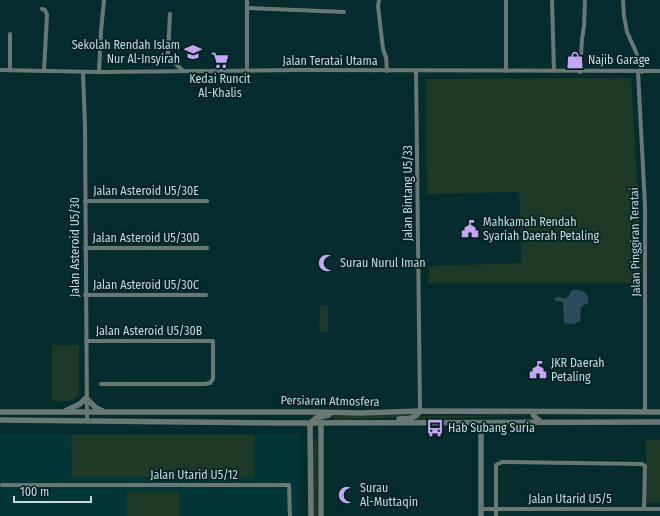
<svg xmlns="http://www.w3.org/2000/svg" width="660" height="516" font-family="'Fira Sans Condensed',sans-serif">
<style>
.built{fill:#043638}
.green{fill:#1d3a29}
.water{fill:#2f4a5c}
.lines{fill:none;stroke-linecap:round;stroke-linejoin:round}
.minor{stroke:#697874;stroke-width:4}
.tertiary{stroke:#697874;stroke-width:5.5}
.labels{text-anchor:middle;dominant-baseline:central;stroke-width:3.5;stroke-linejoin:round;paint-order:stroke}
.poi-label{font-size:12px;fill:#c7dadb;stroke:#002224;text-anchor:start}
.street-label{font-size:12px;fill:#c7dadb;stroke:#002224}
</style>
<rect width="100%" height="100%" fill="#072c2e"/>
<rect class="built" x="0" y="434" width="301" height="82"/>
<g class="green">
<path d="M631,78L643,283H429V266L522,263L519,192L427,194L426,79Z"/>
<path d="M320,305H328V332H319Z"/>
<path d="M52,345H79V396L71,401H52Z"/>
<path d="M410,415L407,417C383,417 358,420 333,420L332,418L333,416Z"/>
<path d="M523,415V416C486,416 450,419 414,419L416,416Z"/>
<path d="M71,435H254V477H72Z"/>
<path d="M316,437L317,439V516H313V439Z"/>
<rect x="646" y="440" width="14" height="63"/>
<rect x="127" y="492" width="52" height="24"/>
</g>
<path class="water" d="M572,290C581,289 590,293 588,303L581,307L580,321L573,324L564,323L563,302L555,301V298L557,297L565,298L568,297Z"/>
<g class="lines">
<g class="minor">
<path d="M247,0V71"/>
<path d="M379,0L378,6L383,49L386,57L387,71"/>
<path d="M506,0V71"/>
<path d="M552,0L554,71"/>
<path d="M623,0L624,16L627,32L636,52L642,72"/>
<path d="M247,8L344,12"/>
<path d="M42,9L45,10L47,15L44,71"/>
<path d="M170,14L168,53L169,57L183,71"/>
<path d="M0,70L99,72L298,70L660,71"/>
<path d="M10,70V34"/>
<path d="M416,71L420,411"/>
<path d="M83,72L85,126L87,421"/>
<path d="M99,72L101,31L104,0"/>
<path d="M580,72L582,39L584,26L585,0"/>
<path d="M638,72L645,206V412"/>
<path d="M85,201H207"/>
<path d="M85,248H207"/>
<path d="M85,295H206"/>
<path d="M86,341H213V379L210,383L204,384H101"/>
<path d="M2,485H289L290,516"/>
<path d="M481,509H660"/>
<path d="M496,516V465L502,462L642,464L645,466L644,509"/>
</g>
<g class="tertiary">
<path d="M65,411L80,404L86,398L96,408L103,411"/>
<path d="M0,412H316L361,413L420,411L660,412"/>
<path d="M532,412L534,416L541,422"/>
<path d="M399,419C408,419 414,419 420,411"/>
<path d="M0,420L279,423L660,422"/>
<path d="M470,423C476,425 479,427 481,433V516"/>
<path d="M311,516L310,423L316,418L329,415"/>
<path d="M321,516V423"/>
</g>
</g>
<defs>
<g id="school-bare" transform="scale(1.38)"><path d="M0-5L7-2L0 1L-7-2ZM-4 1L0 2.5L4 1V4Q0 6-4 4Z" fill="#c4a7f1" stroke="#002224" stroke-width="2.5" paint-order="stroke"/></g>
<g id="supermarket-bare" transform="scale(1.38)"><path d="M-6-5.5h2.5l.6 2H6L4.5 2H-2.5L-4.4-4H-6ZM-1.5 3.2a1.3 1.3 0 1 0 .1 0ZM3 3.2a1.3 1.3 0 1 0 .1 0Z" fill="#c4a7f1" stroke="#002224" stroke-width="2.5" paint-order="stroke"/></g>
<g id="shop-bare" transform="scale(1.38)"><path d="M-5-2.5h2.3a2.7 3.5 0 0 1 5.4 0H5L5.5 6h-11ZM-1.5-2.5h3a1.5 2.3 0 0 0-3 0Z" fill="#c4a7f1" stroke="#002224" stroke-width="2.5" paint-order="stroke"/></g>
<g id="civic-bare" transform="scale(1.38)"><path d="M-.6-6.5H3V-4.5H.6V-3L4-1V1h2V6H-6V1h2V-1L-.6-3ZM-1.2 2.5V6h2.4V2.5Z" fill="#c4a7f1" stroke="#002224" stroke-width="2.5" paint-order="stroke"/></g>
<g id="mosque-bare" transform="scale(1.38)"><path d="M3.5-4.9A6 6 0 1 0 3.5 4.9A5 5 0 1 1 3.5-4.9Z" fill="#c4a7f1" stroke="#002224" stroke-width="2.5" paint-order="stroke"/></g>
<g id="bus-bare" transform="scale(1.38)"><path d="M-5-6H5V4H4V6H2V4H-2V6H-4V4H-5ZM-3.5-4V0h7V-4ZM-3.5 1.2v1.5H-2V1.2ZM2 1.2v1.5H3.5V1.2Z" fill="#c4a7f1" stroke="#002224" stroke-width="2.5" paint-order="stroke"/></g>
</defs>
<g fill-rule="evenodd">
<use href="#school-bare" x="193" y="52"/>
<use href="#supermarket-bare" x="220" y="60"/>
<use href="#shop-bare" x="575" y="60"/>
<use href="#civic-bare" x="470" y="229"/>
<use href="#mosque-bare" x="327" y="263"/>
<use href="#civic-bare" x="538" y="370"/>
<use href="#bus-bare" x="435" y="428"/>
<use href="#mosque-bare" x="347" y="495"/>
</g>
<g class="labels">
<g class="poi-label">
<text x="180" y="45" text-anchor="end">Sekolah Rendah Islam<tspan x="180" dy="14">Nur Al-Insyirah</tspan></text>
<text x="588" y="60">Najib Garage</text>
<text x="220" y="79" text-anchor="middle">Kedai Runcit<tspan x="220" dy="14">Al-Khalis</tspan></text>
<text x="483" y="222">Mahkamah Rendah<tspan x="483" dy="14">Syariah Daerah Petaling</tspan></text>
<text x="340" y="263">Surau Nurul Iman</text>
<text x="551" y="363">JKR Daerah<tspan x="551" dy="14">Petaling</tspan></text>
<text x="448" y="428">Hab Subang Suria</text>
<text x="360" y="488">Surau<tspan x="360" dy="14">Al-Muttaqin</tspan></text>
</g>
<g class="street-label">
<text x="330" y="61">Jalan Teratai Utama</text>
<text x="146" y="191">Jalan Asteroid U5/30E</text>
<text transform="translate(408 193) rotate(-90)">Jalan Bintang U5/33</text>
<text x="146" y="238">Jalan Asteroid U5/30D</text>
<text transform="translate(635 242) rotate(-91)">Jalan Pinggiran Teratai</text>
<text transform="translate(75 247) rotate(-90)">Jalan Asteroid U5/30</text>
<text x="146" y="285">Jalan Asteroid U5/30C</text>
<text x="149" y="331">Jalan Asteroid U5/30B</text>
<text transform="translate(330 401) rotate(1)">Persiaran Atmosfera</text>
<text x="194" y="475">Jalan Utarid U5/12</text>
<text x="570" y="499">Jalan Utarid U5/5</text>
</g>
</g>
<path d="M14 496v6h77v-6" fill="none" stroke="#c7dadb" stroke-width="2"/>
<text x="20" y="496" font-size="12" fill="#c7dadb" stroke="#002224" stroke-width="3" paint-order="stroke">100 m</text>
</svg>
